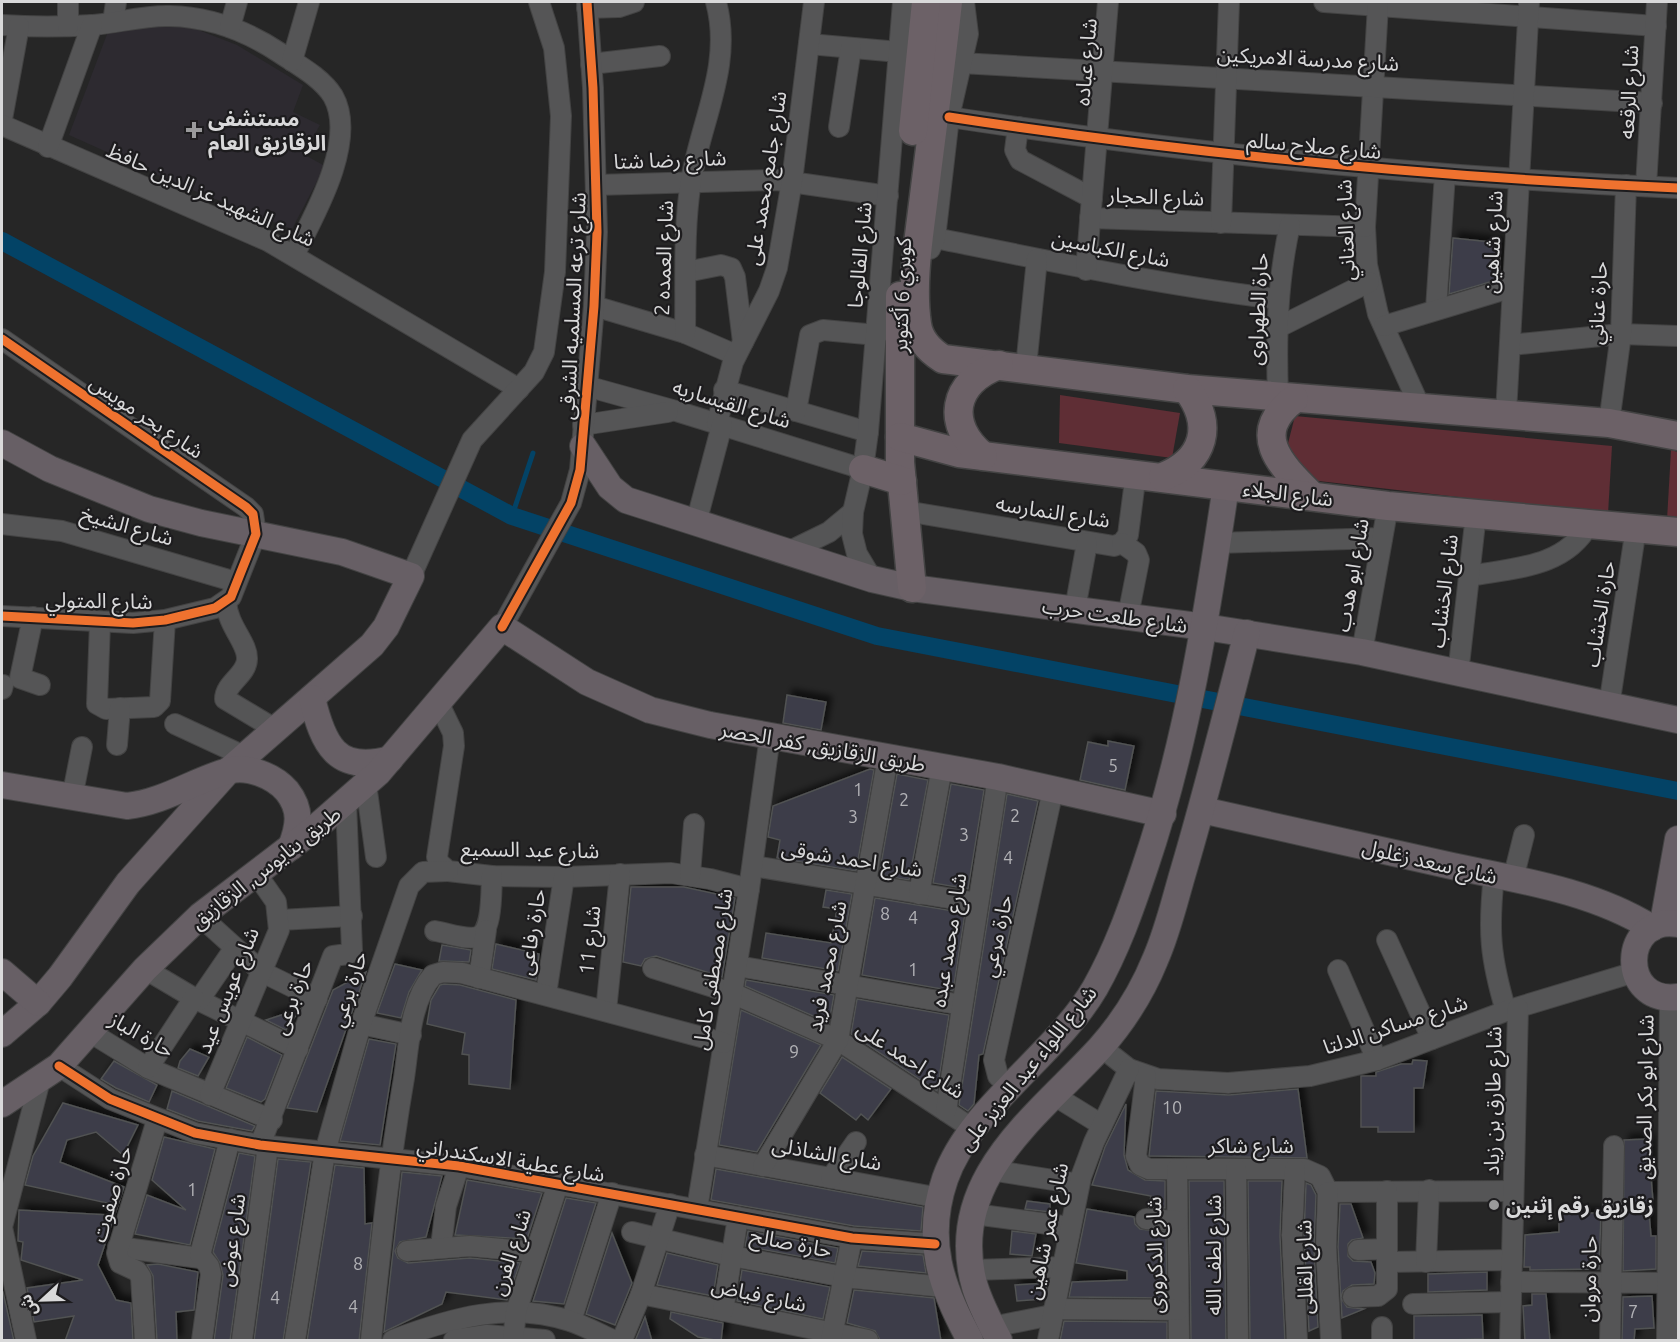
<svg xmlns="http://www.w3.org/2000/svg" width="1680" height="1342" font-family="Ubuntu,'Noto Sans Arabic',sans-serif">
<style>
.built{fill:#2d2a30}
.green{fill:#5f2e35}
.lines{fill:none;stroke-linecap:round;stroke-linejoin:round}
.stream{stroke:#034366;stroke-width:5}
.canal{stroke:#034366;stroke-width:18}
.building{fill:#3c3e48;stroke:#515253;stroke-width:1.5;filter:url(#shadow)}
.minor-casing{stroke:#434343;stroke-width:22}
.major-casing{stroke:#434343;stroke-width:28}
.highway-casing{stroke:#434343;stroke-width:31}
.minor{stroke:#555556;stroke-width:20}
.major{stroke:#675f65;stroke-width:26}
.highway{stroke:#6c6167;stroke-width:28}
.cycleway-casing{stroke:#1d1c1e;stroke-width:13}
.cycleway{stroke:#ef722f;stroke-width:9}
.poi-dot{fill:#9a9a9b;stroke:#1d1c1e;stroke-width:2}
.labels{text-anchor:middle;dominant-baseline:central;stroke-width:4.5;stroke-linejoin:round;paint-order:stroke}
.number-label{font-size:18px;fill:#b2b2b6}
.street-label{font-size:21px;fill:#d9d9da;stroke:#1d1c1e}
.poi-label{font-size:21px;font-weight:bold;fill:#d9d9da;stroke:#1d1c1e;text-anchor:start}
</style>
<defs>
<filter id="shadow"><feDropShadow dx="5.5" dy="-5.5" stdDeviation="3" flood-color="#0009"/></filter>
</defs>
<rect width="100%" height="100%" fill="#262626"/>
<path class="built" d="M164,23L188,26L237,45L303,85L293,112L320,125L303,154L325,166L292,229L187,188L69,135L109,29Z"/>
<g class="green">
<path d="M1060,395L1180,413L1172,458L1059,443Z"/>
<path d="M1295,416L1612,446L1608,514L1310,480L1285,455Z"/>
<path d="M1671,450L1678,452V521L1667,520Z"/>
</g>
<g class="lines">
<path class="stream" d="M512,516L533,453"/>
<path class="canal" d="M2,241L512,516L877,636L1678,791"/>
</g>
<g class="building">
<path d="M1453,238L1500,243V279L1449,294Z"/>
<path d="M787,695L826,702L821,730L783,723Z"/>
<path d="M1108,741L1134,746L1125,790L1080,780L1088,742L1108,746Z"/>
<path d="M870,769L874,770L856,871L777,858L780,840L768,837L773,806Z"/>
<path d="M897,774L928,780L909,880L879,875Z"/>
<path d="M951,784L984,790L968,889L933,883Z"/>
<path d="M1007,794L1038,801L983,1054L979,1055L974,1104L968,1111L959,1105Z"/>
<path d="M631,887H684L735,898L722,977L656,956L645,959L641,966L623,962Z"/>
<path d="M826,890L852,894L838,971L762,958L766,933L831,943L837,909L823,907Z"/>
<path d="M875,898L965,913L953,991L862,975Z"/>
<path d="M496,944L539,954L536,980L492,969Z"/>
<path d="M442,945L471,950L469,962L439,961Z"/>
<path d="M395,964L422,970L409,992L401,1018L377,1013Z"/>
<path d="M366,972L317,1112L287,1108L333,990Z"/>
<path d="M746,980L834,995L829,1023L745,986Z"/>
<path d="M444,984L460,985L516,1000L510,1089L469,1084V1055L462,1054L465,1033L427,1024L431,1000L440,985Z"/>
<path d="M857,999L949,1015L937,1091L851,1034Z"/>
<path d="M300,1009L286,1030L266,1020Z"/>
<path d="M741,1010L821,1045L757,1152L719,1145Z"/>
<path d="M247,1037L282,1055L265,1099L261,1102L226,1088Z"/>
<path d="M369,1039L396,1044L380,1145L340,1141Z"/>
<path d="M190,1049L209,1057L198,1076L178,1068L180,1061Z"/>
<path d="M842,1057L891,1089L868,1120L861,1114L856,1120L820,1093Z"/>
<path d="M1413,1060L1427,1061L1423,1088H1414V1132H1378V1127H1361V1076H1376V1072L1401,1064H1412Z"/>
<path d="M114,1061L157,1085L149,1102L116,1088L101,1079Z"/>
<path d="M1298,1089L1307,1158L1149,1156L1156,1091L1229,1095Z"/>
<path d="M172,1091L255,1126L252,1131L198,1121L167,1109Z"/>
<path d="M63,1103L138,1125L123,1155L96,1132L67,1140L60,1162L124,1187L98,1265L116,1300L131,1303L133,1341H65L74,1316L34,1322L27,1288L83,1280L21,1260L23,1242L18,1241L19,1210L110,1215L112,1204L25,1185L33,1156Z"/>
<path d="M1126,1104L1124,1155L1128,1170L1145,1180L1165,1181V1208L1149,1207L1151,1196L1092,1185L1105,1147Z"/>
<path d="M164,1137L215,1149L190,1245L135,1234L147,1195L186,1210L152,1180Z"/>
<path d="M1648,1139L1653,1201H1648L1651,1236H1656V1269L1623,1271L1624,1140Z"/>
<path d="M239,1153L255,1156L230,1341H214L223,1275L220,1263L213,1252Z"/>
<path d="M278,1159L311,1162L283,1341H254Z"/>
<path d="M335,1165L364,1168L365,1224L372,1223L359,1341H307Z"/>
<path d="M716,1169L923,1207L921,1231L854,1226L711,1200Z"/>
<path d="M402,1172L442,1176L426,1237L400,1242L395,1251L398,1258L408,1263L470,1258L520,1263L507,1300L446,1292L442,1304L384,1332Z"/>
<path d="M467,1180L542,1193L527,1239L455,1235Z"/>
<path d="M1189,1181H1224L1226,1341H1191Z"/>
<path d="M1248,1181H1282L1280,1236L1285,1341H1250Z"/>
<path d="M1306,1183L1311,1185L1316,1195L1314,1248L1318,1327L1309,1331L1304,1235Z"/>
<path d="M566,1198L596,1203L564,1304L533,1301Z"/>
<path d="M1027,1201L1050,1204V1212L1025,1209Z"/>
<path d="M1340,1204H1351L1363,1238L1352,1240L1348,1244V1256L1353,1261L1371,1262L1375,1273L1374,1284L1352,1285L1343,1291L1341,1298L1347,1307L1364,1309L1342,1318L1338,1247Z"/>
<path d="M1087,1209L1134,1217L1135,1224L1140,1229L1166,1232L1167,1298L1069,1297L1072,1282L1127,1280V1271L1076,1263Z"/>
<path d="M1559,1213H1601L1599,1269L1530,1270V1267H1524L1525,1235L1559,1232Z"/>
<path d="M748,1231L838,1248L835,1263L745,1246Z"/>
<path d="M1012,1231L1036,1234L1032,1256L1010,1254Z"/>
<path d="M612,1233L632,1283L615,1325L586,1314Z"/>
<path d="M862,1251L923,1255L926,1273L858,1266Z"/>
<path d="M667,1253L718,1265L713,1296L657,1285Z"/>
<path d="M158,1264L198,1272L194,1310L176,1312L177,1341H157L153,1276L147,1265Z"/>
<path d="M742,1270L830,1287L823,1319L737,1301Z"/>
<path d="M1487,1272V1290L1428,1292V1274Z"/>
<path d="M1047,1283L1044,1299L1017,1301L1015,1285Z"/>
<path d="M854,1290L934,1298L941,1341L880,1340L875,1331L847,1323Z"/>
<path d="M2,1292H3L14,1341H2Z"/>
<path d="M1532,1294H1546L1550,1341H1525L1523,1306L1532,1305Z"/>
<path d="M1652,1296L1654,1328L1635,1329L1634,1341H1622L1623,1297Z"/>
<path d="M671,1312L723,1323L721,1341L698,1337L670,1319Z"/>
<path d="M1482,1315L1483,1339L1414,1341V1316Z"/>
<path d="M645,1317L652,1341H635Z"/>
<path d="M1064,1321L1167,1322V1341H1060Z"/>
</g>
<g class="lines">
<g class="minor-casing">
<g id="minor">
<path d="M1324,2L1656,26"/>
<path d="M1378,5L1365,227L1367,265L1378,314L1421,409"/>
<path d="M587,8L619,7L634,2"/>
<path d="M113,22L116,2"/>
<path d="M2,25C32,27 62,27 93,25C118,23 144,15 170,16C210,17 247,31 280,53C298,65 322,78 333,96C358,140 314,216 294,255"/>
<path d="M68,26V2"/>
<path d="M230,27L237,2"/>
<path d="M809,44L899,52"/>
<path d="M292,61L309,2"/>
<path d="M961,63L1652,103"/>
<path d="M591,64L660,56"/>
<path d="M949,117C1191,154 1434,177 1678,188"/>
<path d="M2,119L19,26"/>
<path d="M2,125L268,241L519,389"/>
<path d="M839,127L851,48"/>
<path d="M1018,127L1015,150L1020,160L1092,198"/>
<path d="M48,147L92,25"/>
<path d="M596,185L777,180L888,196"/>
<path d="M1646,186L1657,2"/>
<path d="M1090,218L1365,227"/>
<path d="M1221,223L1229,2"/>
<path d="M935,238C1049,261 1162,285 1278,299"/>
<path d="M930,249L935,238L949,117L968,34L964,2"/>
<path d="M1086,270L1108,2"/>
<path d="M686,272L721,265L731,268L735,277L743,342"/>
<path d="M594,306L685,333L736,355"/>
<path d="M1436,309L1445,174"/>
<path d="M1384,326L1513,287"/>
<path d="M1277,328L1369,282"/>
<path d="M685,333C686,283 683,231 691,181C701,120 733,65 716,2"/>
<path d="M2,339L246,507L253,514L256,534L231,597L215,608L165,620L133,623L2,616"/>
<path d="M1510,345L1621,334L1678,336"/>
<path d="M1026,367L1037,259"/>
<path d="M586,386L676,411L863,469"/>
<path d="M724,390L868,432"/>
<path d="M1278,397C1276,339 1277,282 1290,225"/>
<path d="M796,411L810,335L823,330L877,335"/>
<path d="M1506,413L1529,2"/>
<path d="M717,423L733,362L769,291L777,268L792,181L814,2"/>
<path d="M1609,423L1621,334L1626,185"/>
<path d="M583,425L668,412"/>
<path d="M905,511L1114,546L1122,543L1128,535L1136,473"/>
<path d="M696,523L722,425"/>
<path d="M2,524L62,531L236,582"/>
<path d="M1122,543L1136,553L1139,560L1128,616"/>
<path d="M1217,543L1382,538"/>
<path d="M786,553L829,532L853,512"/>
<path d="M411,576L472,440L534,372L544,352L555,272L561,116L554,48L539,2"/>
<path d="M1469,576C1513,568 1565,568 1589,524"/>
<path d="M872,579L857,554L852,534L853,512L863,469L868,432L903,2"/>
<path d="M226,602C228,627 248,643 247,659C247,675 225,683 225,699L275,729"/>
<path d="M1075,609L1087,543"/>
<path d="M33,617L20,678L40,685"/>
<path d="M100,623L97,704L106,709L154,707L160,701L165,620"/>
<path d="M502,627L571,503L580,470L594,306L597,232L593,88L587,2"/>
<path d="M1362,652L1388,506"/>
<path d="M1458,674L1476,514"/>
<path d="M2,689L3,685"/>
<path d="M439,704L453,733L454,746L437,857L439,863L448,871L492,876L564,877L671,873L710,879L749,889"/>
<path d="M1609,706L1636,528"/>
<path d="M175,724L244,756"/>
<path d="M117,745L120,708"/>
<path d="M366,784L376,857"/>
<path d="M72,798L82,747"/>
<path d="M753,866L978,903"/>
<path d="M690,875L694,824"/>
<path d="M1494,875C1488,931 1490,957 1506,1011"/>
<path d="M1513,879L1524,835"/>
<path d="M919,894L942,767"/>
<path d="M200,916L262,972L317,999"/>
<path d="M280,920L352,916"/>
<path d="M435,931C447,933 466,940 477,937C493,933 491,890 492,876"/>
<path d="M1387,940L1432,1039"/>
<path d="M737,966L962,1005"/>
<path d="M653,968L732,993L838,1040L973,1129"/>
<path d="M145,969L194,998L298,1049"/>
<path d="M1338,970L1377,1060"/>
<path d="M479,978L486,930"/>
<path d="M546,994L564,877"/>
<path d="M199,1000L234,949"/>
<path d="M606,1011L620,874"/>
<path d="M361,1024L411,1035"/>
<path d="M88,1031L148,1068L272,1120"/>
<path d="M1101,1047L1129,1069L1158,1079L1228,1083L1310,1076L1377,1060L1506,1011L1635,972"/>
<path d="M59,1066L110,1099L195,1133L260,1145L459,1166L852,1238L935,1244"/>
<path d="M148,1068L194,998"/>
<path d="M1146,1076L1136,1156L1140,1165L1149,1169H1304L1320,1176L1328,1192L1513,1191"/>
<path d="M1011,1087L998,1076L994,1060L1053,790"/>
<path d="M210,1095L279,930L276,902L255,872"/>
<path d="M1055,1096L1102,1125"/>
<path d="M946,1111L998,777"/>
<path d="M260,1145L333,956L348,954L352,950L346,803"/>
<path d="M705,1155L940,1198"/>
<path d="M763,1166L838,1040L888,757"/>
<path d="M1177,1169L1179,1340"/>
<path d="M1236,1169L1238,1340"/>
<path d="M1295,1169L1292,1235L1297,1340"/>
<path d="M990,1170L1079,1184"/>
<path d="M831,1178L856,1142"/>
<path d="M1328,1192L1326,1247L1331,1340"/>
<path d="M697,1209L749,889L770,736"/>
<path d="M974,1214L1070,1227"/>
<path d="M1146,1219L1177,1221"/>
<path d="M632,1232L732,1256L844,1277L944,1287"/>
<path d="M118,1247L200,1258"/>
<path d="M441,1247L446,1206L459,1166"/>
<path d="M1358,1250L1387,1249"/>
<path d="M407,1251L470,1246L534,1252"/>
<path d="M1387,1262L1512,1260"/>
<path d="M1426,1262L1429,1190"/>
<path d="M973,1270L1062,1267"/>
<path d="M1511,1282L1678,1283"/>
<path d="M641,1294L868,1340"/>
<path d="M1353,1297L1378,1296L1387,1289V1191"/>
<path d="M1413,1304L1511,1302"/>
<path d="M1054,1309L1178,1310"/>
<path d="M723,1311L738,1217"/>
<path d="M571,1321L612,1193"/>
<path d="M992,1327L1052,1315"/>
<path d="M1382,1327V1340"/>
<path d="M26,1340L2,1227L40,1080"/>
<path d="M145,1340L141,1277L137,1271L120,1263L117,1253L157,1120"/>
<path d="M202,1340L211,1274L209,1266L200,1255L230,1139"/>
<path d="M242,1340L268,1146"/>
<path d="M295,1340L325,1152L361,1024L409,886L423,872L448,871"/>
<path d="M371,1340C380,1253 389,1165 404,1078C409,1045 410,1001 433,975L443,972L462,973L724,1043"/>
<path d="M393,1340C451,1318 509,1301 570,1321C585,1326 599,1334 613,1340"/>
<path d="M454,1340L487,1335L545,1340"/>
<path d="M513,1340L516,1312L558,1184"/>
<path d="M622,1340L641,1294L670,1204"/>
<path d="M831,1340L852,1238"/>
<path d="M1048,1340L1081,1177L1094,1142L1129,1069"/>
<path d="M1510,1340L1518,1008"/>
<path d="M1610,1340L1614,1146"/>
<path d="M1667,1340L1670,999"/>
</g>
</g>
<g class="major-casing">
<g id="major">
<path d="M2,443L50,469L149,509L201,523L342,552L411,576L386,627L372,645L229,770L128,883L60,977L38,1003L2,1034"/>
<path d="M583,446L610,487L626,500L872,579L912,588L1205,627L1362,652L1678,720"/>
<path d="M312,698C323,744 336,774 390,759"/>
<path d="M2,785L127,806C164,802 193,781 228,771C247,765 274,776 287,791C302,810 299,826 291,847"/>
<path d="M1202,810C1285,829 1369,847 1452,866C1519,880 1593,891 1652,928"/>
<path d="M1663,923L1678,839"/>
<path d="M1678,924C1621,914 1618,1005 1678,997"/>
<path d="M2,972L38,1003"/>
<path d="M2,1104L59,1066L145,969L200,916L314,829L378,773L502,627L587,682L650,710L710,725L998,777L1163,814"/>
<path d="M970,1340C941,1287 924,1240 945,1179C970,1107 1056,1055 1095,988C1117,949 1131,909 1145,867C1187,743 1207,614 1226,486"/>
<path d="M999,1340C990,1323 981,1306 975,1287C944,1180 1038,1116 1100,1048C1123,1022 1142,992 1155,960C1168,931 1175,899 1184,869C1207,791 1227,712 1247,633"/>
</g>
</g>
<g class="highway-casing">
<g id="highway">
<path d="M948,2C941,67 932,131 924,196C919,237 911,283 917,324C919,340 930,351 943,359L1187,389L1609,423L1678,436"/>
<path d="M913,131L926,2"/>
<path d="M900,296V462L912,588"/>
<path d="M1294,399C1248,435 1282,466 1312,496"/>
<path d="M900,437L959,453L1388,506L1678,532"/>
<path d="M983,456C945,425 952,382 999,365"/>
<path d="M863,469L902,481"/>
<path d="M1163,477C1205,460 1214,425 1187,389"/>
</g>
</g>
<use href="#minor" class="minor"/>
<use href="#major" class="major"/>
<use href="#highway" class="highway"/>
<g class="cycleway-casing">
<g id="cycleway">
<path d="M949,117C1191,154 1434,177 1678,188"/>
<path d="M2,339L246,507L253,514L256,534L231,597L215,608L165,620L133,623L2,616"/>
<path d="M502,627L571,503L580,470L594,306L597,232L593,88L587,2"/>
<path d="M59,1066L110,1099L195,1133L260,1145L459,1166L852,1238L935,1244"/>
</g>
</g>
<use href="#cycleway" class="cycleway"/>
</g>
<g class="poi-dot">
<path d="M191 121h6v6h6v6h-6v6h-6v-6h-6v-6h6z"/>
<circle cx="1494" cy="1205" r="6"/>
</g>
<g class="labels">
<g class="number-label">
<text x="1113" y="765">5</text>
<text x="858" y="789">1</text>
<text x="904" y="799">2</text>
<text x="1015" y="815">2</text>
<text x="853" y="816">3</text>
<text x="964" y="834">3</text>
<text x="1008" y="857">4</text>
<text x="885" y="913">8</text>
<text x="913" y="917">4</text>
<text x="913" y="969">1</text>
<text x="794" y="1051">9</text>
<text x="1172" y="1107">10</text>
<text x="192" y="1189">1</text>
<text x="358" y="1263">8</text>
<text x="275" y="1297">4</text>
<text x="353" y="1306">4</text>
<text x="1633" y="1311">7</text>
</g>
<g class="street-label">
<text transform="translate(1308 58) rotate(3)">شارع مدرسة الامريكين</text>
<text transform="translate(1085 62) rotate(-85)">شارع عباده</text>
<text transform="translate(1628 92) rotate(-87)">شارع الرقعه</text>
<text transform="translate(1314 145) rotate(5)">شارع صلاح سالم</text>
<text transform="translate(670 159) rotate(-2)">شارع رضا شتا</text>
<text transform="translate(765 178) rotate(-81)">شارع جامع محمد على</text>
<text transform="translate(211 194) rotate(24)">شارع الشهيد عز الدين حافظ</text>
<text transform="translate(1156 196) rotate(2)">شارع الحجار</text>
<text transform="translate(1345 230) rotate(-92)">شارع العناني</text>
<text transform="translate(1492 242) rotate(-87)">شارع شاهين</text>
<text transform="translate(1111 248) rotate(11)">شارع الكباسين</text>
<text transform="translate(859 255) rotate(-85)">شارع الفالوجا</text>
<text transform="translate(663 258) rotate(-88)">شارع العمده 2</text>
<text transform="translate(901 295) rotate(-88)">كوبري 6 أكتوبر</text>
<text transform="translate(1597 303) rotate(-87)">حارة عناني</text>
<text transform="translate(572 306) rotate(-87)">شارع ترعه المسلميه الشرقى</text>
<text transform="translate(1257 309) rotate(-87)">حارة الطهراوى</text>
<text transform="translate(732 403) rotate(17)">شارع القيساريه</text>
<text transform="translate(147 416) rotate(34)">شارع بحر مويس</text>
<text transform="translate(1288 493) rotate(7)">شارع الجلاء</text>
<text transform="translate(1053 511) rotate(9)">شارع النمارسه</text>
<text transform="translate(127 525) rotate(16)">شارع الشيخ</text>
<text transform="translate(1351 575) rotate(-80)">شارع ابو هدب</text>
<text transform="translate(1443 591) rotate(-83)">شارع الخشاب</text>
<text transform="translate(99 600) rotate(1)">شارع المتولي</text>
<text transform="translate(1599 614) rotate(-81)">حارة الخشاب</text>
<text transform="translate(1115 615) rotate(8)">شارع طلعت حرب</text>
<text transform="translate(823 746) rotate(10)">طريق الزقازيق, كفر الحصر</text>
<text transform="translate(530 849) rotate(1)">شارع عبد السميع</text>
<text transform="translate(852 858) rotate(9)">شارع احمد شوقى</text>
<text transform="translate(1430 861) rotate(13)">شارع سعد زغلول</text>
<text transform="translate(265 867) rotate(-38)">طريق بنايوس, الزقازيق</text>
<text transform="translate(531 932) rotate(-81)">حارة رفاعى</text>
<text transform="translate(996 936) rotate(-78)">حارة مرعي</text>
<text transform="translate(589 940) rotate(-84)">شارع 11</text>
<text transform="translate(948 940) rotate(-81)">شارع محمد عبده</text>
<text transform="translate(826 966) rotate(-79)">شارع محمد فريد</text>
<text transform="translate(712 969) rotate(-81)">شارع مصطفى كامل</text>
<text transform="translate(348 989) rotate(-72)">حارة برعي</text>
<text transform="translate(227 990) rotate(-68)">شارع عويس عيد</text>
<text transform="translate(292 997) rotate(-69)">حارة برعى</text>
<text transform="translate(1395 1024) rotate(-18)">شارع مساكن الدلتا</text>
<text transform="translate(142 1034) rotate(30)">حارة الباز</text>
<text transform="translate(911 1059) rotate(33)">شارع احمد على</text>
<text transform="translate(1027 1068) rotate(-51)">شارع اللواء عبد العزيز على</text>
<text transform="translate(1644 1097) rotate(-89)">شارع ابو بكر الصديق</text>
<text transform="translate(1492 1101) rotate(-89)">شارع طارق بن زياد</text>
<text x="1251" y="1145">شارع شاكر</text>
<text transform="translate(827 1153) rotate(10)">شارع الشاذلى</text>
<text transform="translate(511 1159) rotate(9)">شارع عطية الاسكندراني</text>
<text transform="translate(111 1194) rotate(-74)">حارة صفوت</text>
<text transform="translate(1046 1231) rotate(-78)">شارع عمر شاهين</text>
<text transform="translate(231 1240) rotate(-82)">شارع عوض</text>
<text transform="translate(791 1242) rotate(11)">حارة صالح</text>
<text transform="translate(510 1252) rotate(-72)">شارع الفرن</text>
<text transform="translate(1154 1255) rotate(-91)">شارع الدكرورى</text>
<text transform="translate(1213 1255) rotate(-90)">شارع لطف الله</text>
<text transform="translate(1304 1267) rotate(-91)">شارع القللى</text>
<text transform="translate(1588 1279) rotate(-89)">حارة مروان</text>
<text transform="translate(759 1294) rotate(12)">شارع فياض</text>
</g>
<g class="poi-label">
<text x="208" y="118">مستشفى<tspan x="208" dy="24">الزقازيق العام</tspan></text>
<text x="1506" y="1205">زقازيق رقم إثنين</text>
</g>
</g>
<rect width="1680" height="1342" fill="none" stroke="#d9d9da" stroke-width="6"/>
<g transform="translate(42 1300) rotate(248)" stroke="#1d1c1e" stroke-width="4.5" paint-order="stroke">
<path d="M0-4.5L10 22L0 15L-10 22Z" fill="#d9d9da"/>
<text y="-9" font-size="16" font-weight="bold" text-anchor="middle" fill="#d9d9da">ش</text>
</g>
</svg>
